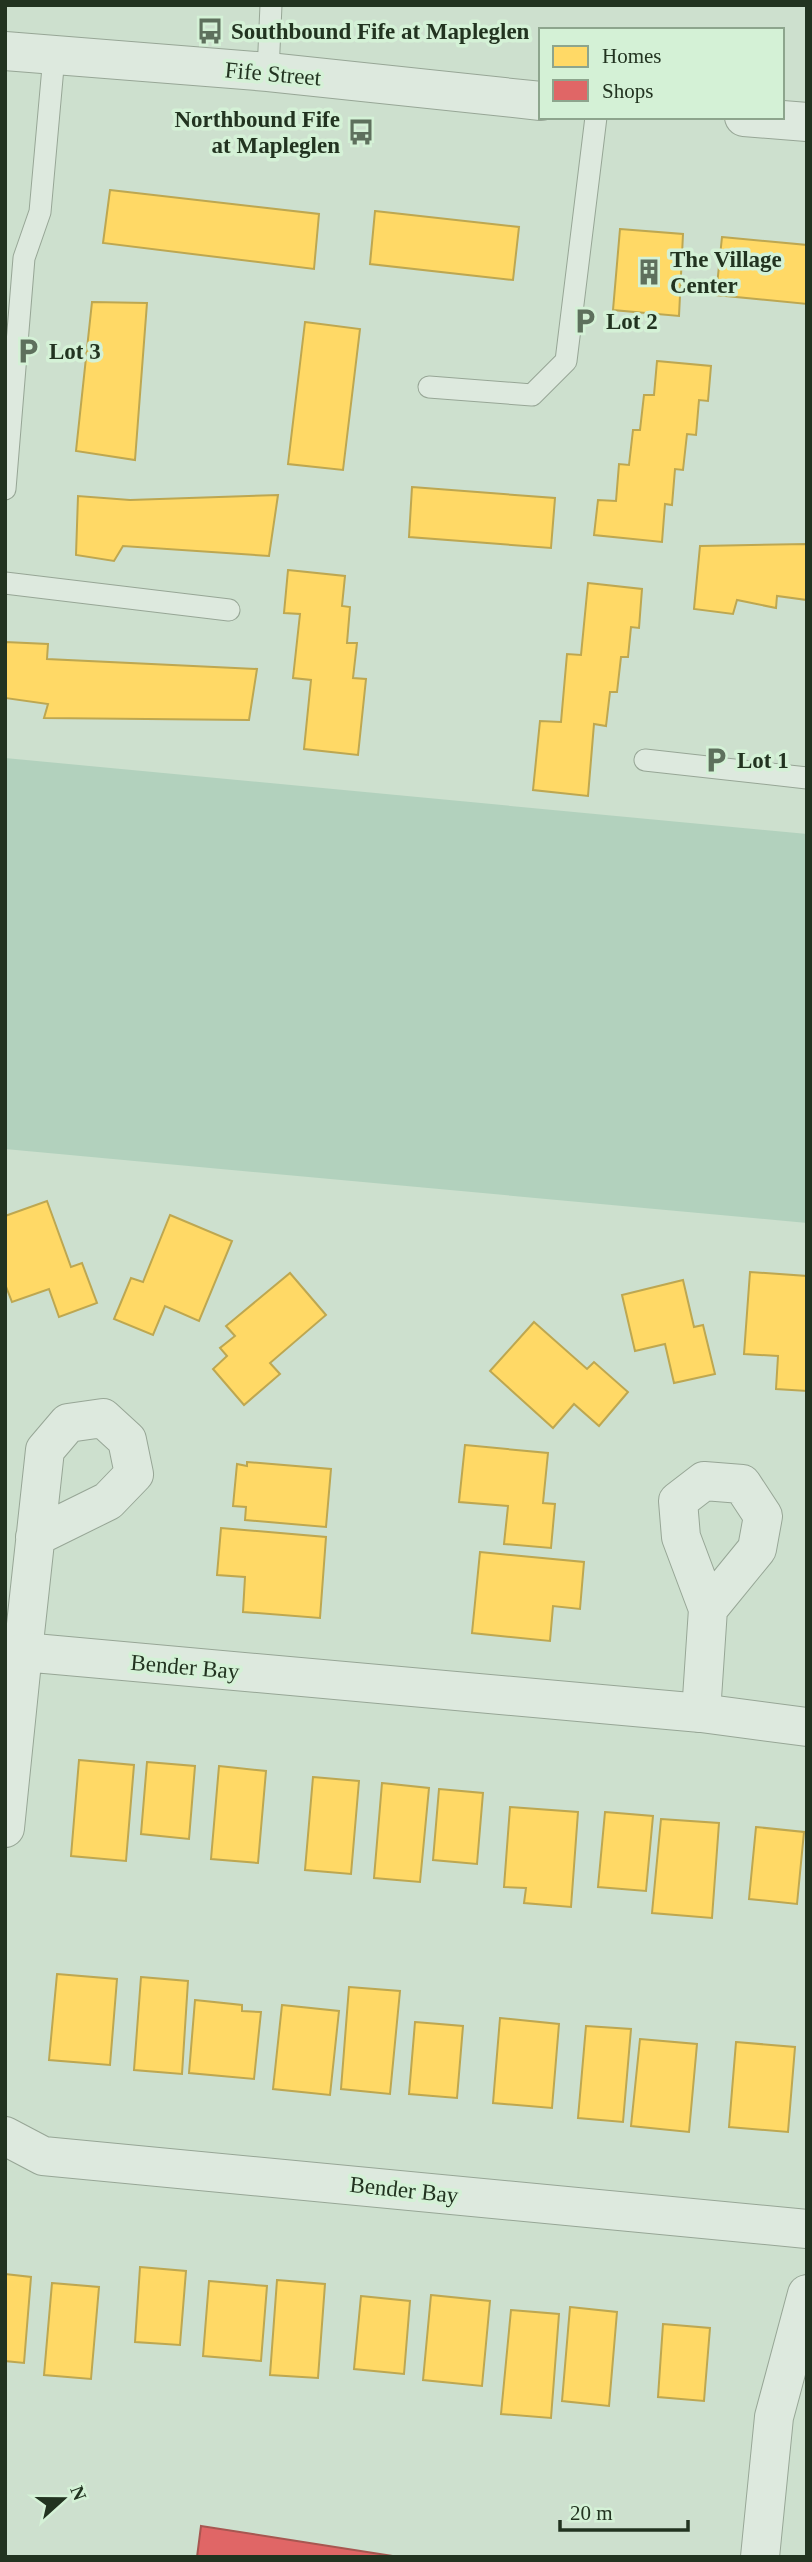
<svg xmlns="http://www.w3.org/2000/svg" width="812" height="2562" font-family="'Times New Roman',serif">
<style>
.green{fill:#b2d1bd}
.homes{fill:#ffd966;stroke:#bda751;stroke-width:2}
.shops{fill:#e06666;stroke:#a75751;stroke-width:2}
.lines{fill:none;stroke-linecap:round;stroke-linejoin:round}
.lane-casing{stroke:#97a696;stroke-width:23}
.street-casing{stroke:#97a696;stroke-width:40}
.lane{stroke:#dde9de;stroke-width:21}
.street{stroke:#dde9de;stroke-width:38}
.labels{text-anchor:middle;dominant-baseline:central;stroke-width:7;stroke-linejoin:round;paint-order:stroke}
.poi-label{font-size:23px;font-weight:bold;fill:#223320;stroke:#d4f1d6;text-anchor:start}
.street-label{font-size:23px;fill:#223320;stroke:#d4f1d6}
</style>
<rect width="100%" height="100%" fill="#cde0ce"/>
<path class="green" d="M5,758L807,834V1223L5,1149Z"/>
<g class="homes">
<path d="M110,190L319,214L314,269L103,243Z"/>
<path d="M375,211L519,227L513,280L370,264Z"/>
<path d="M620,229L683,234L679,316L613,310Z"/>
<path d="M722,237L807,245V304L716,295Z"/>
<path d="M92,302L147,303L135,460L76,451Z"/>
<path d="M305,322L360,329L343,470L288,464Z"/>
<path d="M657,361L711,366L708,401L699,400L696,435L687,434L683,470L675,469L672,505L665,504L662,542L594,535L598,500L616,501L619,464L629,465L633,430H640L644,395H654Z"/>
<path d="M412,487L555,498L551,548L409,537Z"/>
<path d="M278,495L269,556L123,546L114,561L76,555L78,496L130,500Z"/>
<path d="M807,544V600L777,596L776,608L737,600L733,614L694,609L700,546Z"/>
<path d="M288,570L345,576L342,606L350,607L347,643H357L353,678L366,679L358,755L304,749L311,680L293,678L300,614L284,613Z"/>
<path d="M588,583L642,589L639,628L631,627L628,657H621L617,692H610L606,726L594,724L588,796L533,790L540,721L561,722L567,654L581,655Z"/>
<path d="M5,642L48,644L47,659L257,669L249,720L44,718L48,704L5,698Z"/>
<path d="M47,1201L71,1267L82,1263L97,1303L59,1317L49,1289L12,1302L5,1284V1216Z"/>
<path d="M170,1215L232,1241L199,1321L165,1306L153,1335L114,1319L131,1278L143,1282Z"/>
<path d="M750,1272L807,1276V1391L776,1389L778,1356L744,1354Z"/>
<path d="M290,1273L326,1315L270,1363L280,1374L244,1405L213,1369L227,1356L220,1348L235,1336L226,1326Z"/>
<path d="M683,1280L694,1327L703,1325L715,1374L674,1383L665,1344L635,1351L622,1295Z"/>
<path d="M534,1322L587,1369L594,1362L628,1392L599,1426L574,1404L553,1428L490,1371Z"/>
<path d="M465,1445L548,1453L543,1503L555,1504L551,1548L504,1544L508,1506L459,1502Z"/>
<path d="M247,1462L331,1469L326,1527L245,1520L246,1507L233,1506L237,1464L247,1466Z"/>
<path d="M221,1528L326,1537L320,1618L243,1612L245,1577L217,1575Z"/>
<path d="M480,1552L584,1562L580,1609L553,1606L550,1641L472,1633Z"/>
<path d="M79,1760L134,1765L126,1861L71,1856Z"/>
<path d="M147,1762L195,1766L189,1839L141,1834Z"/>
<path d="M219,1766L266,1771L258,1863L211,1859Z"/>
<path d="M313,1777L359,1781L351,1874L305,1870Z"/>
<path d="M382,1783L429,1788L420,1882L374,1878Z"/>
<path d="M439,1789L483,1793L477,1864L433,1860Z"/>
<path d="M510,1807L578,1812L571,1907L524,1903L526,1888L504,1887Z"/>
<path d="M605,1812L653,1816L646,1891L598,1887Z"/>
<path d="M661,1819L719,1823L712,1918L652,1913Z"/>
<path d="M756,1827L804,1832L797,1904L749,1899Z"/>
<path d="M57,1974L117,1979L110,2065L49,2060Z"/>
<path d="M141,1977L188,1981L182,2074L134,2070Z"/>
<path d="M349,1987L400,1991L390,2094L341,2089Z"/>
<path d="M195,2000L242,2005V2011L261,2012L254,2079L189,2073Z"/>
<path d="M282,2005L339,2011L330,2095L273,2089Z"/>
<path d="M500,2018L559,2024L552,2108L493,2103Z"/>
<path d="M415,2022L463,2026L457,2098L409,2094Z"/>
<path d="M586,2026L631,2029L623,2122L578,2118Z"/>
<path d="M640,2039L697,2044L689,2132L631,2126Z"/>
<path d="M736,2042L795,2047L788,2132L729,2127Z"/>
<path d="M140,2267L186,2271L180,2345L135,2342Z"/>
<path d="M5,2274L31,2277L24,2363L5,2361Z"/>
<path d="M277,2280L325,2284L318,2378L270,2375Z"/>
<path d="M209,2281L267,2286L261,2361L203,2356Z"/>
<path d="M52,2283L99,2287L91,2379L44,2375Z"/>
<path d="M431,2295L490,2301L482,2386L423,2380Z"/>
<path d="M361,2296L410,2301L404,2374L354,2369Z"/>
<path d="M570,2307L617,2312L609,2406L562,2401Z"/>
<path d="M511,2310L559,2314L551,2418L501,2414Z"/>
<path d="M663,2324L710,2328L704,2401L658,2397Z"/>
</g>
<path class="shops" d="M201,2526L399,2557H197Z"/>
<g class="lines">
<g class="lane-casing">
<g id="lane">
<path d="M268,72L271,5"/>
<path d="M429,387L532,395L566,361L596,117"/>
<path d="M5,489L24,258L40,212L54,56"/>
<path d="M5,583L229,610"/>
<path d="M645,760L807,778"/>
</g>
</g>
<g class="street-casing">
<g id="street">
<path d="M5,51L268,72L541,101"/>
<path d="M744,117L807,122"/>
<path d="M23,1652L45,1450L68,1423L103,1418L127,1440L134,1474L108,1501L35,1537"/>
<path d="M701,1713L708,1609L757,1549L763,1516L742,1484L704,1481L678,1501L681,1537L708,1609"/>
<path d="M5,1828L23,1652L701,1713L807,1727"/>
<path d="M5,2136L43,2156L807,2229"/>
<path d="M760,2557L774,2417L807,2294"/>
</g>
</g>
<use href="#lane" class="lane"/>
<use href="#street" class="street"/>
</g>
<defs>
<g id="bus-bare" transform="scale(2.1)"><path d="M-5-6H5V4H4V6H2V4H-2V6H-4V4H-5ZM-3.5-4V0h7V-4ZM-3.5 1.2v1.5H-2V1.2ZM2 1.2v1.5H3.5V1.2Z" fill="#5e705d" stroke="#d4f1d6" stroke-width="2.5" paint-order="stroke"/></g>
<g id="building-bare" transform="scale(2.1)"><path d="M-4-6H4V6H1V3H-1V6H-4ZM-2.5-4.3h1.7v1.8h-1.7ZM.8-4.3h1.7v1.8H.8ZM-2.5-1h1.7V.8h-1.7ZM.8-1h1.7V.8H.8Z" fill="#5e705d" stroke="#d4f1d6" stroke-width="2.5" paint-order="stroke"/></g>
<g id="parking-bare" transform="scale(2.1)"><path d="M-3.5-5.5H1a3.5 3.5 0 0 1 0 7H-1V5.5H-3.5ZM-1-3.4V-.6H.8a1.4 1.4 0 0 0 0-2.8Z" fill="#5e705d" stroke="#d4f1d6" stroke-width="2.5" paint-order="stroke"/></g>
</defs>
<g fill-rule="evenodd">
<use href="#bus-bare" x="210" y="31"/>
<use href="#bus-bare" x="361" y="132"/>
<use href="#building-bare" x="649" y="272"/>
<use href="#parking-bare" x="585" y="321"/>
<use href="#parking-bare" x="28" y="351"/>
<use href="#parking-bare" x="716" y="760"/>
</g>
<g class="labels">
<g class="poi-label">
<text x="231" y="31">Southbound Fife at Mapleglen</text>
<text x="340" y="119" text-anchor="end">Northbound Fife<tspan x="340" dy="26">at Mapleglen</tspan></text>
<text x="670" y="259">The Village<tspan x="670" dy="26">Center</tspan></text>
<text x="606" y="321">Lot 2</text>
<text x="49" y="351">Lot 3</text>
<text x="737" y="760">Lot 1</text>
</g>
<g class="street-label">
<text transform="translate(273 74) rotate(5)">Fife Street</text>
<text transform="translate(185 1667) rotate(5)">Bender Bay</text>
<text transform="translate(404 2190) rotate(6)">Bender Bay</text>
</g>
</g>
<rect width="812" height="2562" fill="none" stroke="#223320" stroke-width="14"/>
<rect x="539" y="28" width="245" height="91" fill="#d4f1d6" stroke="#8da58d" stroke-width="2"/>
<rect x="553" y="46" width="35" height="21" fill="#ffd966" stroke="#8da58d" stroke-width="2"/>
<text x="602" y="63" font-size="21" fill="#223320">Homes</text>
<rect x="553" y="80" width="35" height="21" fill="#e06666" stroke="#8da58d" stroke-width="2"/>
<text x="602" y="98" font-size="21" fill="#223320">Shops</text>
<g transform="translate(63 2499) rotate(69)" stroke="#d4f1d6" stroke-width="5" paint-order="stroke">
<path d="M0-5L12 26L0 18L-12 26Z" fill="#223320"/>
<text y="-10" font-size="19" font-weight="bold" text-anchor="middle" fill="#223320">N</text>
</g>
<path d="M560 2520v10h128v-10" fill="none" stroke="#223320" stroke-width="3.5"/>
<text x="570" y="2520" font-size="21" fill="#223320" stroke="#d4f1d6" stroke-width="5" paint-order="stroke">20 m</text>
</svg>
